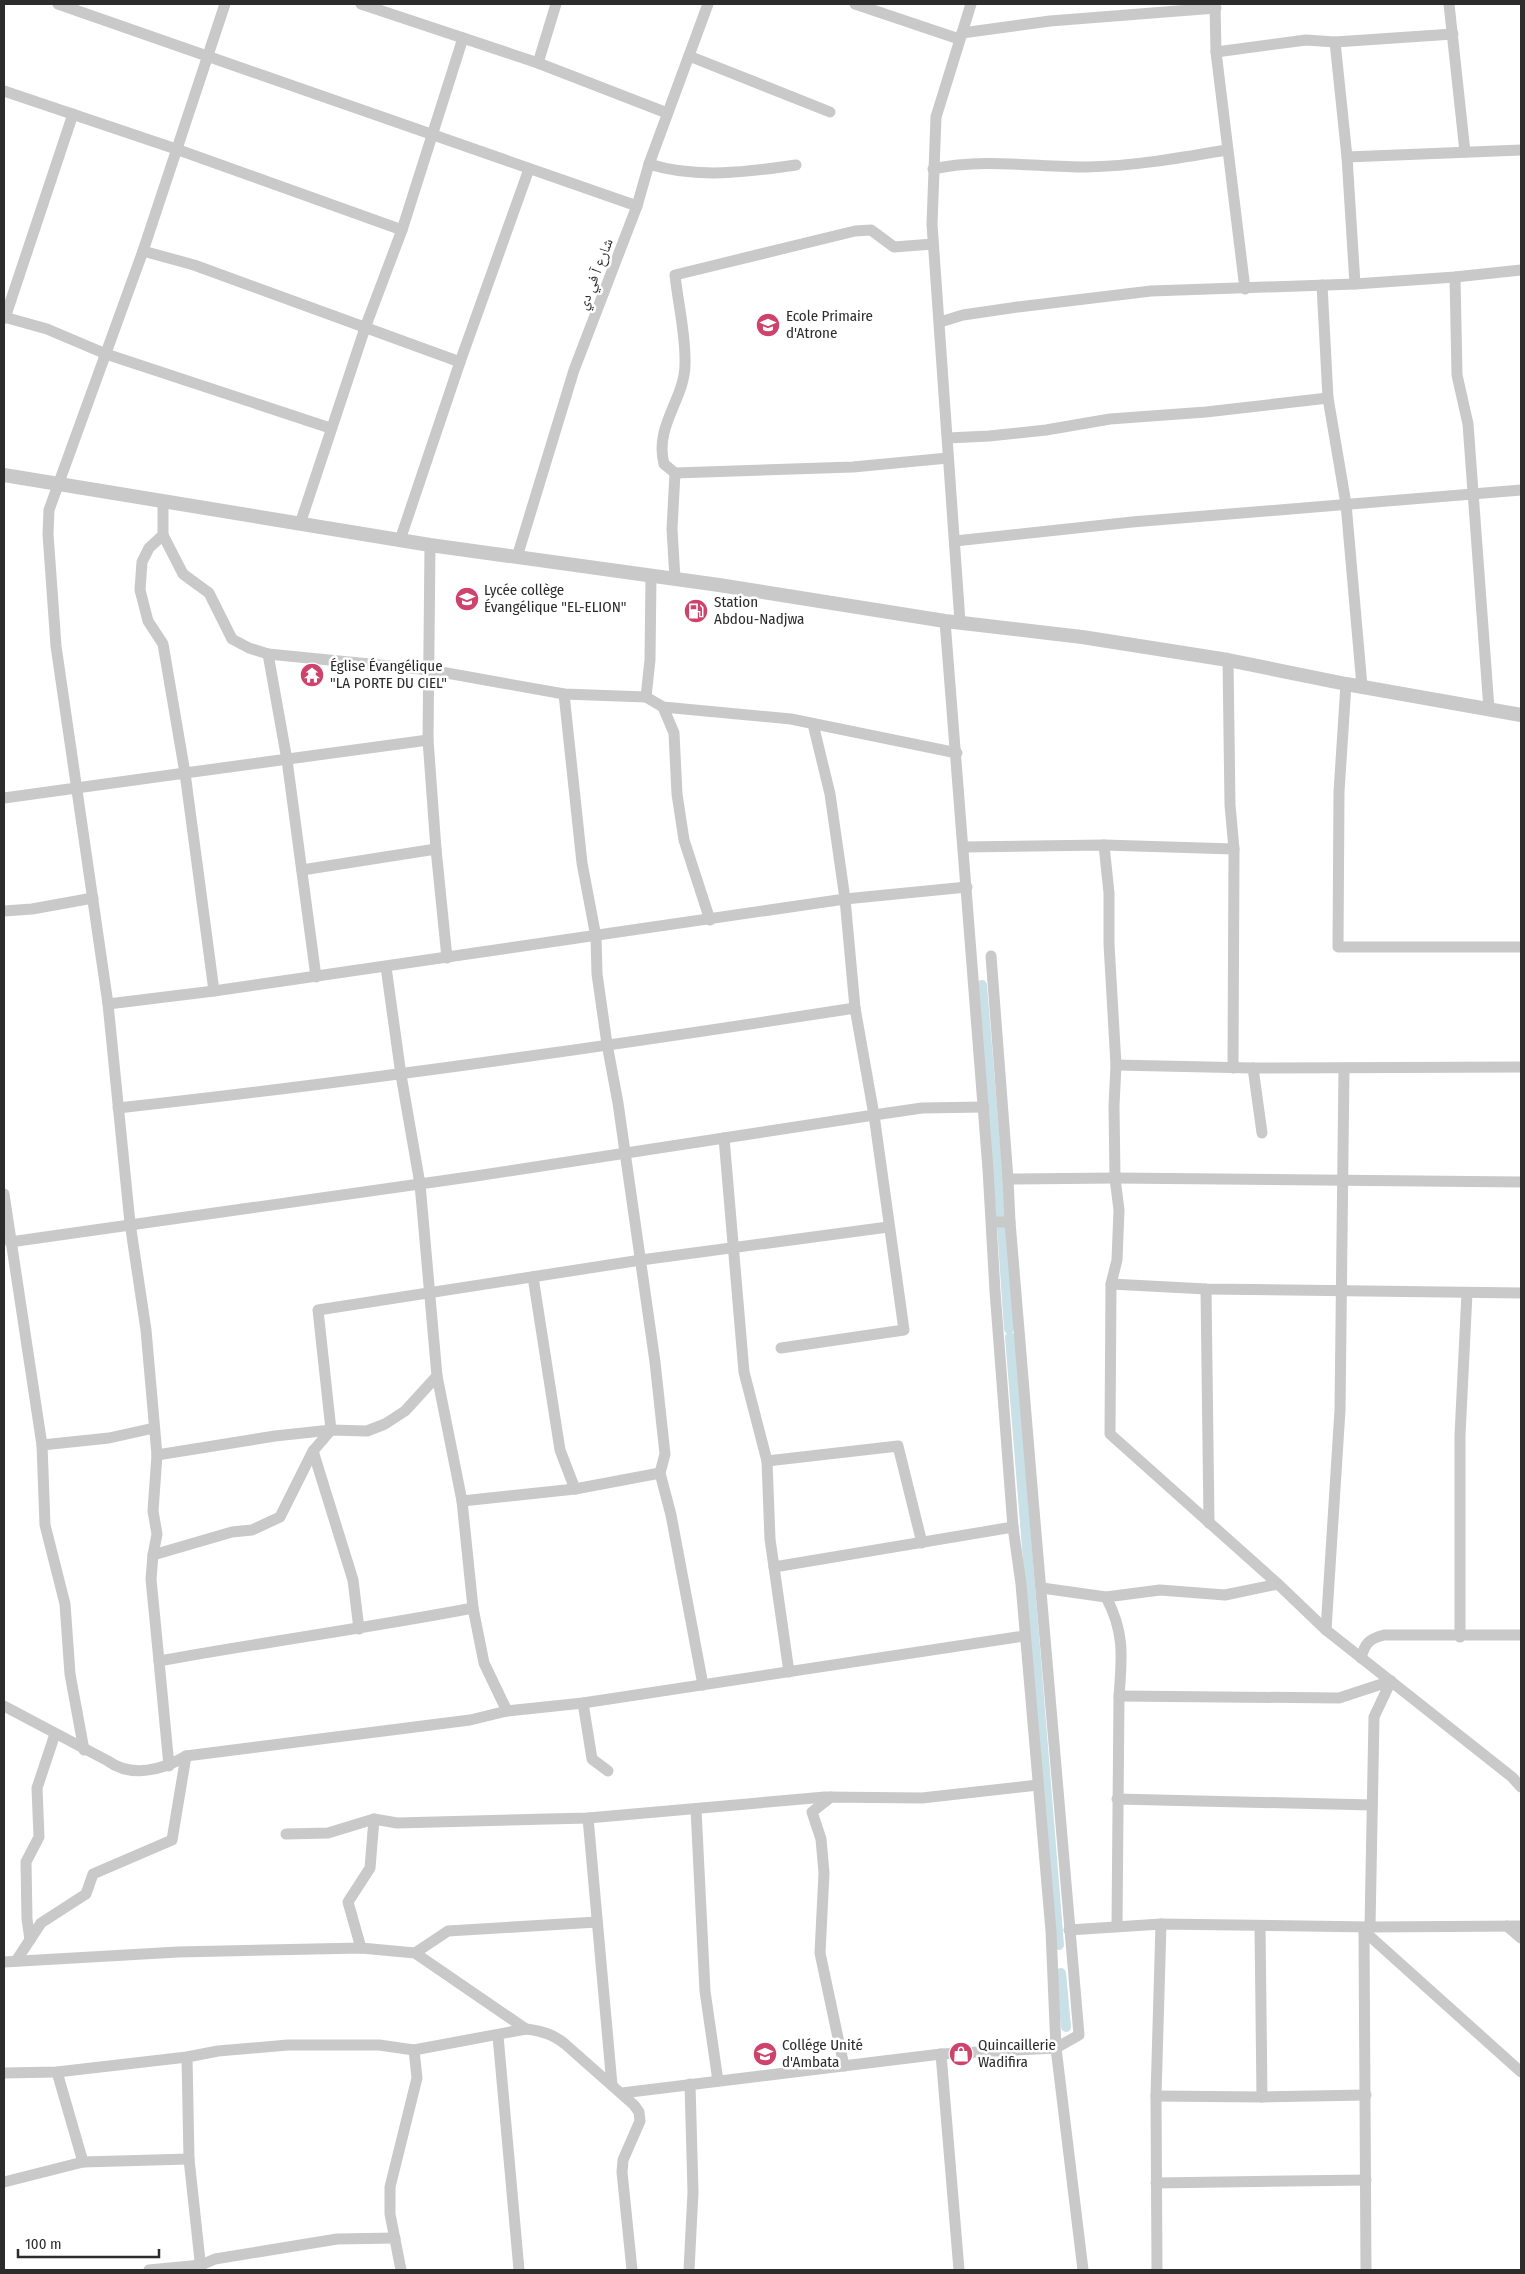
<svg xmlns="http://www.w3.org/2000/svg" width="1525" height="2274" font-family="'Fira Sans Condensed','Noto Naskh Arabic',sans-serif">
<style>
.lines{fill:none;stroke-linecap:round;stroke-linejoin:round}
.canal{stroke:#c9e1e6;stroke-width:10}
.minor{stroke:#c9c9c9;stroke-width:11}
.tertiary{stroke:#c9c9c9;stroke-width:14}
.labels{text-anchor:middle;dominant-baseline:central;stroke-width:5;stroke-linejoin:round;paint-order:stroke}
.street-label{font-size:15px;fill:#2c2c2c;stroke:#fff}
.poi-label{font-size:15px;fill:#2c2c2c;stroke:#fff;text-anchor:start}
</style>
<rect width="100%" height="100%" fill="#fff"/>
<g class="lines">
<g class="canal">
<path d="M982,985L1001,1215"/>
<path d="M1002,1227L1009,1329"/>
<path d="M1010,1337L1059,1945"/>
<path d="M1061,1973L1066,2027"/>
</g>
<g class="minor">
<path d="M58,4L637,206"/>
<path d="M225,4L143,251L49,510L48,534L56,646L108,1004L214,991L845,899L967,887"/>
<path d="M361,4L538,63L667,113"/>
<path d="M855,4L959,39"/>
<path d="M1215,4L1216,52L1245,289"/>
<path d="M1449,4L1465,152"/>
<path d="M962,33L1050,21L1216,8"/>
<path d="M1335,42L1347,157L1355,284"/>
<path d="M1216,52L1306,40L1335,42L1453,34"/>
<path d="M689,56L830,112"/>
<path d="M538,63L556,4"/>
<path d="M4,91L176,149L402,230"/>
<path d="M1347,157L1521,150"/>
<path d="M649,164C696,179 748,172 796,165"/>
<path d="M933,169C984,158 1035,167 1086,167C1134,166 1180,158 1227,150"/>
<path d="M933,244L894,247L871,230L855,231L675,275C678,304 686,335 685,364C685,399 654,426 664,464L675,473L853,467L948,458"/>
<path d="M143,251L194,265L460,362"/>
<path d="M1455,277L1457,375L1468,424L1489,709"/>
<path d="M1322,285L1328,398L1346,504L1362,686"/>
<path d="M4,317L47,329L106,354L330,428"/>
<path d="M5,318L73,114"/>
<path d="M940,322L963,315L1018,307L1151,291L1355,284L1455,277L1521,270"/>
<path d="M948,438L989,436L1046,430L1110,419L1206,412L1328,398"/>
<path d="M163,502V535L149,548L142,562L140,590L148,621L163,644L185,773L428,740"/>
<path d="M300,524L365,328L402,230L463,38"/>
<path d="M163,535L183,574L209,593L232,639L249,648L268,654L287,760L316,977"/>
<path d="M400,540L460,362L529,169"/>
<path d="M955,541L1132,522L1521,490"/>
<path d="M430,545L428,740L436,849L447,958"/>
<path d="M517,557L574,370L637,206L649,164L708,4"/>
<path d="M675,579L672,529L675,473"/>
<path d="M945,621L988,1169L995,1291L1013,1527L1021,1584L1051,1931L1056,2048L1083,2270"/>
<path d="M960,622L932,224L936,117L971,4"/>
<path d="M268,654L430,670L564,694L646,697L663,707L791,719L957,753"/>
<path d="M1228,660L1230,805L1234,849L1233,1068"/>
<path d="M1346,684L1339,792L1338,947H1521"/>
<path d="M564,694L582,863L596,937L597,974L607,1044L618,1103L655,1362L665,1454L660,1473L671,1515L703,1685"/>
<path d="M646,697L650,660L651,576"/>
<path d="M663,707L674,733L677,794L684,840L710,920"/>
<path d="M4,798L185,773L214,991"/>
<path d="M1104,845L1109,893V944L1116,1065L1114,1106L1115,1178L1119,1210L1117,1260L1111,1284L1110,1434L1278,1584L1326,1630L1512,1777L1521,1787"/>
<path d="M964,847L1104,845L1234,849"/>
<path d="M302,870L436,849"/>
<path d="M4,911L32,909L93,898"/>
<path d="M991,956L1008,1179"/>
<path d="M386,967L401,1075L420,1184L437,1376L462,1501L473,1608L484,1663L507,1711"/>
<path d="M108,1004L130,1223L146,1330L157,1455L153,1511L157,1534L153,1555"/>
<path d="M1116,1065L1253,1068L1521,1067"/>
<path d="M1253,1068L1262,1133"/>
<path d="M118,1108C365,1081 610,1046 855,1008"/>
<path d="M724,1138L744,1372L767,1461L770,1539L789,1672"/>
<path d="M4,1194L42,1445L45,1525L65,1604L70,1674L84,1750"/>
<path d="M1010,1222L1008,1179L1115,1178L1521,1182"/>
<path d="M10,1242L476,1176L874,1115L922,1108L984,1107"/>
<path d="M533,1277L560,1450L575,1489"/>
<path d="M1111,1284L1206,1289L1521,1293"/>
<path d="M1206,1289L1209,1523"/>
<path d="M781,1348L904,1330L874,1115L855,1008L845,899L830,794L813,724"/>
<path d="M42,1445L109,1438L154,1428"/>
<path d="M313,1451L353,1580L359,1629"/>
<path d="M157,1455L275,1436L331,1430L367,1431L385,1424L405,1411L437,1376"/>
<path d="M767,1461L898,1446L922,1543"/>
<path d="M462,1501L575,1489L660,1473"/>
<path d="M774,1567L1013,1527"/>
<path d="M1042,1588L1106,1597L1160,1590L1225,1595L1278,1584"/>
<path d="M1106,1597C1125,1633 1122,1657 1119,1696L1117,1926"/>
<path d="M1326,1630L1340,1410L1344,1068"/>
<path d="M1460,1637V1435L1467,1293"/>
<path d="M1361,1658C1365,1643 1369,1639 1384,1635H1521"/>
<path d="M159,1661L151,1579L153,1555L232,1532L252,1530L280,1517L313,1451L331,1430L318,1310L641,1260L888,1227"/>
<path d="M1119,1696L1339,1698L1391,1681"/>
<path d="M583,1703L592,1759L608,1771"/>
<path d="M4,1706L108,1761C131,1778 163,1770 186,1756L470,1720L507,1711L583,1703L1024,1636"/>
<path d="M169,1766L159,1661C264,1642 368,1628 473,1608"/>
<path d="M831,1797L812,1812L821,1839L824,1873L820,1953L844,2066"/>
<path d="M1117,1799L1372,1805"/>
<path d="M696,1809L705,1991L718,2081"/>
<path d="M588,1818L612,2085"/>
<path d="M286,1834L328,1833L374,1819L397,1823L588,1818L825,1797L922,1798L1038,1785"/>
<path d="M1260,1926L1262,2097"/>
<path d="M1507,1926L1521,1938"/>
<path d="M1069,1930L1161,1924L1370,1927L1521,1926"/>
<path d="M1364,1931L1521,2072"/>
<path d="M30,1940L27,1919L26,1862L39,1837L37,1788L55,1734"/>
<path d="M361,1948L348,1902L370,1868L374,1819"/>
<path d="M415,1953L448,1931L597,1922"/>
<path d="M16,1961L41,1923L86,1894L93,1874L172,1840L186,1756"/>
<path d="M4,1962L178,1952L361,1948L415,1953L526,2029"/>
<path d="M498,2036L519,2270"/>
<path d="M941,2054L959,2270"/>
<path d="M187,2057L189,2159L201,2270"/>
<path d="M57,2072L83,2162"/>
<path d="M4,2073L57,2072L187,2057L218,2051L288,2045H379L414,2050L526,2029C541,2031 553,2034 565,2044L634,2105L639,2112L640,2121L623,2160L622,2172L632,2270"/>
<path d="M622,2093L941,2054L1056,2048L1079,2035C1054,1764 1033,1493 1010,1222H992"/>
<path d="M1156,2096L1262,2097L1366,2095"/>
<path d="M4,2182L83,2162L189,2159"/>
<path d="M1156,2183L1366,2180"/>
<path d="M149,2270L201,2265L215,2259L337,2239L395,2238"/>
<path d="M401,2270L390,2214V2187L417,2078L414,2050"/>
<path d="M689,2270L693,2192L690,2084"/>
<path d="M1157,2270L1156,2096L1161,1924"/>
<path d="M1366,2270L1364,1931L1370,1927L1374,1717L1391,1681"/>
</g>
<path class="tertiary" d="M4,475L430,545L719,585L945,621L1082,637L1228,660L1346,684L1521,715"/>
</g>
<defs>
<g id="school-disc" transform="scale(1.25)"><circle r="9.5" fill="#ce436c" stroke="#fff"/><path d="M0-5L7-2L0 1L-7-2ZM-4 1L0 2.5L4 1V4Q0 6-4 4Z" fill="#fff"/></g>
<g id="fuel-disc" transform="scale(1.25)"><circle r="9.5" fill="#ce436c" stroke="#fff"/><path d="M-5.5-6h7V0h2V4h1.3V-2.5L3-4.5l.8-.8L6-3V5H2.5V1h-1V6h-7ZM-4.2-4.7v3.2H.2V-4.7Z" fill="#fff"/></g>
<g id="temple-disc" transform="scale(1.25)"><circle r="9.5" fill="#ce436c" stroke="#fff"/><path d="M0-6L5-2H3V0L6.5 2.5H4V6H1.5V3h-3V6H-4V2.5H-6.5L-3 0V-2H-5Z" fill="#fff"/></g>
<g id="shop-disc" transform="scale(1.25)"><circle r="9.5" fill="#ce436c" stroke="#fff"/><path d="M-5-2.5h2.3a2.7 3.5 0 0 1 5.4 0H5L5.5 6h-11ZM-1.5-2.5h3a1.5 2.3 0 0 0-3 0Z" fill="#fff"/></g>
</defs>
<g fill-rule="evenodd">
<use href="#school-disc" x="768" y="325"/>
<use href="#school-disc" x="467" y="599"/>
<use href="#fuel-disc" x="696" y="611"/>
<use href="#temple-disc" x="312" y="675"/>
<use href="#school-disc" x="765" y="2054"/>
<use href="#shop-disc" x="961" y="2054"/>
</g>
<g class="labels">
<g class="street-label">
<text transform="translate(595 274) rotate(-69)">شارع آ في دي</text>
</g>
<g class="poi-label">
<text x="786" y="316">Ecole Primaire<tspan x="786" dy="17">d'Atrone</tspan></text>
<text x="484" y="590">Lycée collège<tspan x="484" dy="17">Évangélique "EL-ELION"</tspan></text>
<text x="714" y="602">Station<tspan x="714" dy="17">Abdou-Nadjwa</tspan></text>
<text x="330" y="666">Église Évangélique<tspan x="330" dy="17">"LA PORTE DU CIEL"</tspan></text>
<text x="782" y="2045">Collége Unité<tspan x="782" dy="17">d'Ambata</tspan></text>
<text x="978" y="2045">Quincaillerie<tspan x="978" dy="17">Wadifira</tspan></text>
</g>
</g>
<rect width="1525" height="2274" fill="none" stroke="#2c2c2c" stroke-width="10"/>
<path d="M18 2249v8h141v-8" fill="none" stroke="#2c2c2c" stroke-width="2.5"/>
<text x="25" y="2249" font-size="15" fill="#2c2c2c" stroke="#ffffff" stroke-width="4" paint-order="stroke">100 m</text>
</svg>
